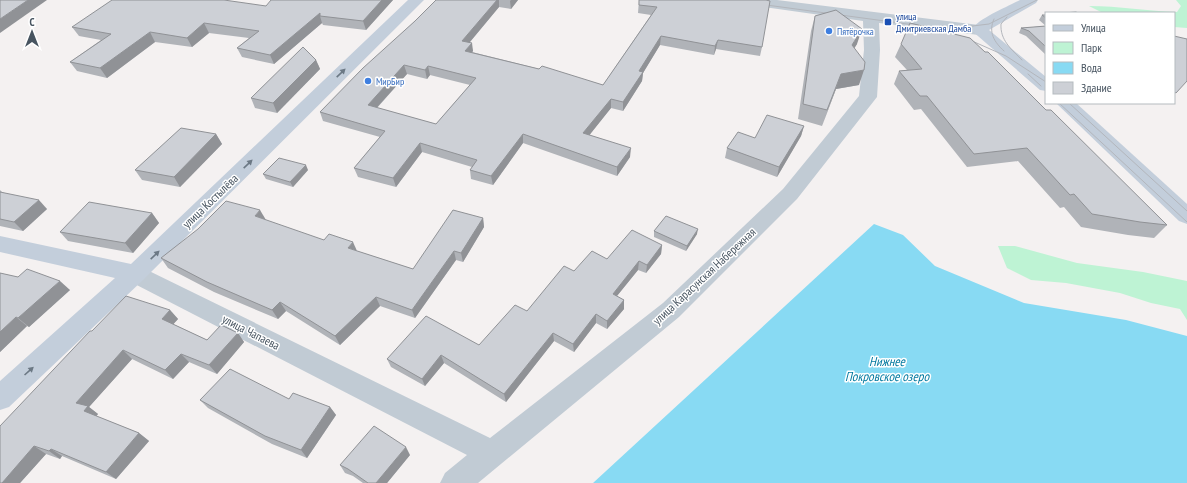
<svg xmlns="http://www.w3.org/2000/svg" width="1187" height="483" font-family="'PT Sans Narrow',sans-serif">
<style>
.green{fill:#bef3d4}
.water{fill:#88daf3}
.lines{fill:none;stroke-linecap:round;stroke-linejoin:round}
.street{fill:#c1cbd4;fill-rule:evenodd}
.secondary{fill:#c3cedb;fill-rule:evenodd}
.tram{stroke:#b3b6bc;stroke-width:1}
.wall{fill:#b0b3b8;fill-rule:evenodd}
.shaded-wall{fill:#909296}
.building{fill:#cdd0d6;stroke:#909296;fill-rule:evenodd}
.oneway{fill:#6c7985}
.transit-dot{fill:#1a4fb4;stroke:#fff;stroke-width:1.5}
.shop-dot{fill:#3f7fe0;stroke:#fff;stroke-width:1.5}
.labels{text-anchor:middle;dominant-baseline:central;stroke-width:3;stroke-linejoin:round;paint-order:stroke}
.far-transit-label{font-size:10px;fill:#164399;stroke:#fff;text-anchor:start}
.far-shop-label{font-size:10px;fill:#366cbe;stroke:#fff;text-anchor:start}
.street-label{font-size:12px;fill:#475460;stroke:#fff}
.water-label{font-size:13px;font-style:italic;fill:#037aa0;stroke:#fff}
</style>
<rect width="100%" height="100%" fill="#f4f1f1"/>
<g class="green">
<path d="M1176,0H1187V28L1174,27V13H1103L1089,6C1119,6 1148,11 1177,12L1181,6Z"/>
<path d="M998,246H1015L1077,263L1143,272L1187,281V320L1180,309L1151,303L1120,293L1066,283L1031,280L1007,268Z"/>
</g>
<path class="water" d="M874,224L903,235L935,266L1024,303L1126,320L1187,336V483H593Z"/>
<g class="lines">
<path class="street" d="M736,0H777L979,25L985,27L987,30L985,33L979,35L879,23L880,50L877,97L797,199L679,317L478,483H440L445,473L467,455L127,280L124,274L127,268L135,265L143,268L490,438L663,303L783,189L859,96L864,50L863,21L743,4L738,3Z"/>
<g class="secondary">
<path d="M408,0H424L143,280L9,407L0,410V381L115,278L0,252V236L131,264Z"/>
<path d="M1020,0H1038L1036,3L989,30L1046,77V91L1040,90L971,30C979,18 1007,7 1020,0Z"/>
<path d="M1056,103H1076L1187,204V224L1179,221Z"/>
</g>
<g class="tram">
<path d="M759,4L922,26L956,28L989,24L1037,0"/>
<path d="M1007,17L1001,24C1000,40 1011,49 1022,60"/>
<path d="M994,19C988,32 994,42 1004,51"/>
<path d="M963,37L1006,56L1046,82"/>
<path d="M1028,74L1041,86"/>
<path d="M1059,103L1187,222"/>
<path d="M1069,103L1187,211"/>
</g>
</g>
<g class="wall">
<path d="M393,0L366,30L323,25L322,23L274,64L242,57L237,48L249,38L209,33L192,47L155,42L107,78L77,71L70,62L101,40L79,36L72,27L266,6Z"/>
<path d="M436,0H518L511,9L499,7L470,42L473,51L472,52L603,85L651,15L638,13L639,0L762,47L760,56L716,49L714,55L660,45L643,73L642,81L623,111L611,108L589,135L630,157L617,176L523,143L493,185L471,179L470,170L472,167L422,152L396,187L358,177L354,168L380,137L323,121L320,112L415,21ZM407,74L427,79L430,75L470,85L436,124L377,108Z"/>
<path d="M1042,15H1046V26L1039,20Z"/>
<path d="M815,16L857,44L854,48L859,85L836,89L822,126L798,119L811,31Z"/>
<path d="M1046,26V55L1026,36L1019,33L1021,28Z"/>
<path d="M901,44L985,52L1167,225L1154,238L1128,235L1081,227L1064,207L1060,208L1018,161L967,167L921,109L914,110L894,84L899,71L907,70L895,57Z"/>
<path d="M316,60L320,69L277,113L255,108L251,98Z"/>
<path d="M804,126L801,136L777,177L725,158L727,148L755,138Z"/>
<path d="M216,134L222,144L180,187L142,180L135,170Z"/>
<path d="M308,170L293,187L266,179L263,174Z"/>
<path d="M0,190L2,192L47,209L23,231L0,226Z"/>
<path d="M152,213L159,223L133,253L68,241L60,232Z"/>
<path d="M483,218L484,227L463,262L456,260L415,318L380,306L340,345L286,311L278,319L214,292L168,268L161,258L357,251L413,269Z"/>
<path d="M654,231L697,234L686,251L654,237Z"/>
<path d="M662,245L661,254L646,273L638,270L617,296L624,300V309L607,329L596,323L574,352L554,341L506,402L444,363L425,386L391,367L387,359L479,345L527,311L574,271L607,259Z"/>
<path d="M0,273L70,290L29,327L27,326L0,352Z"/>
<path d="M170,310L178,319L173,324L207,340L238,333L244,342L217,374L189,362L173,379L132,359L89,407L98,414L96,416L139,433L149,441L116,479L62,456L60,459L46,454L20,483H0L92,331Z"/>
<path d="M289,399L330,407L336,415L307,458L272,444L208,408L200,400Z"/>
<path d="M410,455L387,483H363L353,476L345,473L340,465Z"/>
</g>
<g class="shaded-wall">
<path d="M28,0H47L0,33V19Z"/>
<path d="M382,0H393L366,30L363,21Z"/>
<path d="M497,0H499V7L464,49L462,41Z"/>
<path d="M511,0H518L511,9L510,1Z"/>
<path d="M320,13V16L322,23L274,64L270,55Z"/>
<path d="M204,23L209,33L192,47L187,38Z"/>
<path d="M862,29L857,44L847,60L852,45Z"/>
<path d="M150,32L155,42L107,78L100,68Z"/>
<path d="M661,36L660,45L643,73L642,81L623,111V102L639,71Z"/>
<path d="M718,40L716,49L714,55L715,46Z"/>
<path d="M472,43L473,51L467,59L465,51Z"/>
<path d="M316,60L320,69L277,113L273,103Z"/>
<path d="M404,65L407,74L371,114L368,105Z"/>
<path d="M428,66L430,75L427,79L425,70Z"/>
<path d="M864,70L859,85L836,89L822,126L841,74Z"/>
<path d="M611,99V108L584,142L583,133Z"/>
<path d="M804,126L801,136L777,177L779,167Z"/>
<path d="M216,134L222,144L180,187L174,177Z"/>
<path d="M523,134V143L493,185L491,176Z"/>
<path d="M420,143L422,152L396,187L393,178Z"/>
<path d="M631,148L630,157L617,176V167Z"/>
<path d="M306,165L308,170L293,187L290,182Z"/>
<path d="M39,200L47,209L23,231L14,222Z"/>
<path d="M260,210L266,220L255,216Z"/>
<path d="M152,213L159,223L133,253L125,243Z"/>
<path d="M483,218L484,227L463,262L461,253Z"/>
<path d="M698,229L697,234L686,251L687,246Z"/>
<path d="M353,242L357,251L348,248Z"/>
<path d="M662,245L661,254L646,273L647,265Z"/>
<path d="M454,251L456,260L415,318L412,310Z"/>
<path d="M639,261L638,270L612,302L613,294Z"/>
<path d="M60,281L70,290L29,327L18,318Z"/>
<path d="M376,297L380,306L340,345L335,336Z"/>
<path d="M624,300V309L607,329V321Z"/>
<path d="M280,302L286,311L278,319L272,310Z"/>
<path d="M170,310L178,319L170,328L162,319Z"/>
<path d="M596,314V323L574,352L573,344Z"/>
<path d="M16,317L27,326L0,352V332Z"/>
<path d="M238,333L244,342L217,374L209,365Z"/>
<path d="M553,333L554,341L506,402L504,394Z"/>
<path d="M123,350L132,359L89,407L98,414L94,419L84,411L76,403Z"/>
<path d="M181,354L189,362L173,379L165,370Z"/>
<path d="M441,355L444,363L425,386L422,379Z"/>
<path d="M330,407L336,415L307,458L301,450Z"/>
<path d="M139,433L149,441L116,479L106,472Z"/>
<path d="M34,446L46,454L20,483H2Z"/>
<path d="M406,447L410,455L387,483H376Z"/>
<path d="M51,449L62,456L60,459L49,451Z"/>
</g>
<g class="building">
<path d="M0,0H28L0,19Z"/>
<path d="M112,0H224L266,6L271,0H382L363,21L320,16V13L270,55L237,48L259,31L204,23L187,38L150,32L100,68L70,62L111,34L72,27Z"/>
<path d="M436,0H497L462,41L472,43L465,51L539,69L542,66L603,85L657,7L639,5V0H766L770,1L762,47L718,40L715,46L661,36L639,71L643,72L623,102L611,99L583,133L631,148L617,167L523,134L491,176L470,170L477,160L420,143L393,178L354,168L385,131L320,112L363,68L415,21ZM404,65L425,70L428,66L476,78L436,124L368,105Z"/>
<path d="M836,10L862,29L852,45L865,62L864,70L841,74L827,110L803,104L815,16Z"/>
<path d="M1076,12L1078,13H1063Z"/>
<path d="M1042,15H1046V18Z"/>
<path d="M910,23L970,38L985,52H988L1046,110H1051L1167,225L1140,222L1092,214L1074,194L1070,195L1027,148L974,154L927,96H920L899,71L922,69L901,44Z"/>
<path d="M1046,26V47L1029,31L1021,28Z"/>
<path d="M1174,36L1187,39V81L1176,93L1174,92Z"/>
<path d="M303,47L316,60L273,103L251,98Z"/>
<path d="M767,115L804,126L779,167L727,148L738,132L755,138Z"/>
<path d="M181,128L216,134L174,177L135,170Z"/>
<path d="M279,158L306,165L290,182L263,174Z"/>
<path d="M0,192L39,200L14,222L0,219Z"/>
<path d="M226,201L260,210L255,216L324,240L329,234L353,242L348,248L413,269L453,210L483,218L461,253L454,251L412,310L376,297L335,336L280,302L272,310L207,282L161,258L198,229Z"/>
<path d="M89,202L152,213L125,243L60,232Z"/>
<path d="M666,216L698,229L687,246L654,231Z"/>
<path d="M632,230L662,245L647,265L639,261L613,294L624,300L607,321L596,314L573,344L553,333L504,394L441,355L422,379L387,359L426,316L479,345L515,305L527,311L564,266L574,271L592,251L607,259Z"/>
<path d="M27,269L60,281L18,318L16,317L0,332V273L18,277Z"/>
<path d="M126,296L170,310L162,319L207,340L221,325L238,333L209,365L181,354L165,370L123,350L76,403L88,406L84,411L139,433L106,472L51,449L49,451L34,446L2,483H0V426L90,331H92Z"/>
<path d="M230,369L289,399L293,393L330,407L301,450L265,436L200,400Z"/>
<path d="M374,426L406,447L376,483H368L348,469L340,465Z"/>
</g>
<defs><path id="oneway-solid" d="M-6-.8H1V-3.2L6.5 0L1 3.2V.8H-6Z"/></defs>
<g class="oneway">
<use href="#oneway-solid" transform="translate(341 73) rotate(-44)"/>
<use href="#oneway-solid" transform="translate(248 164) rotate(-44)"/>
<use href="#oneway-solid" transform="translate(155 255) rotate(-44)"/>
<use href="#oneway-solid" transform="translate(29 371) rotate(-42)"/>
</g>
<rect class="transit-dot" x="884" y="18" width="8" height="8" rx="2"/>
<g class="shop-dot">
<circle cx="829" cy="31" r="4"/>
<circle cx="368" cy="81" r="4"/>
</g>
<g class="labels">
<g class="far-transit-label">
<text x="896" y="16">улица<tspan x="896" dy="12">Дмитриевская Дамба</tspan></text>
</g>
<g class="far-shop-label">
<text x="837" y="31">Пятёрочка</text>
<text x="376" y="81">МирБир</text>
</g>
<g class="street-label">
<text transform="translate(210 201) rotate(-44)">улица Костылёва</text>
<text transform="translate(704 276) rotate(-43)">улица Карасунская Набережная</text>
<text transform="translate(251 332) rotate(27)">улица Чапаева</text>
</g>
<g class="water-label">
<text x="887" y="361">Нижнее<tspan x="887" dy="15">Покровское озеро</tspan></text>
</g>
</g>
<rect x="1045" y="12" width="130" height="92" fill="#ffffff" stroke="#b5bbbf"/>
<rect x="1053" y="25" width="20" height="6" fill="#c3cedb" stroke="#b5bbbf"/>
<text x="1081" y="32" font-size="12" fill="#475460">Улица</text>
<rect x="1053" y="42" width="20" height="12" fill="#bef3d4" stroke="#b5bbbf"/>
<text x="1081" y="52" font-size="12" fill="#475460">Парк</text>
<rect x="1053" y="62" width="20" height="12" fill="#88daf3" stroke="#b5bbbf"/>
<text x="1081" y="72" font-size="12" fill="#475460">Вода</text>
<rect x="1053" y="82" width="20" height="12" fill="#cdd0d6" stroke="#b5bbbf"/>
<text x="1081" y="92" font-size="12" fill="#475460">Здание</text>
<g transform="translate(32 32)" stroke="#ffffff" stroke-width="3" paint-order="stroke">
<path d="M0-3L7 15L0 10L-7 15Z" fill="#475460"/>
<text y="-6" font-size="11" font-weight="bold" text-anchor="middle" fill="#475460">С</text>
</g>
</svg>
